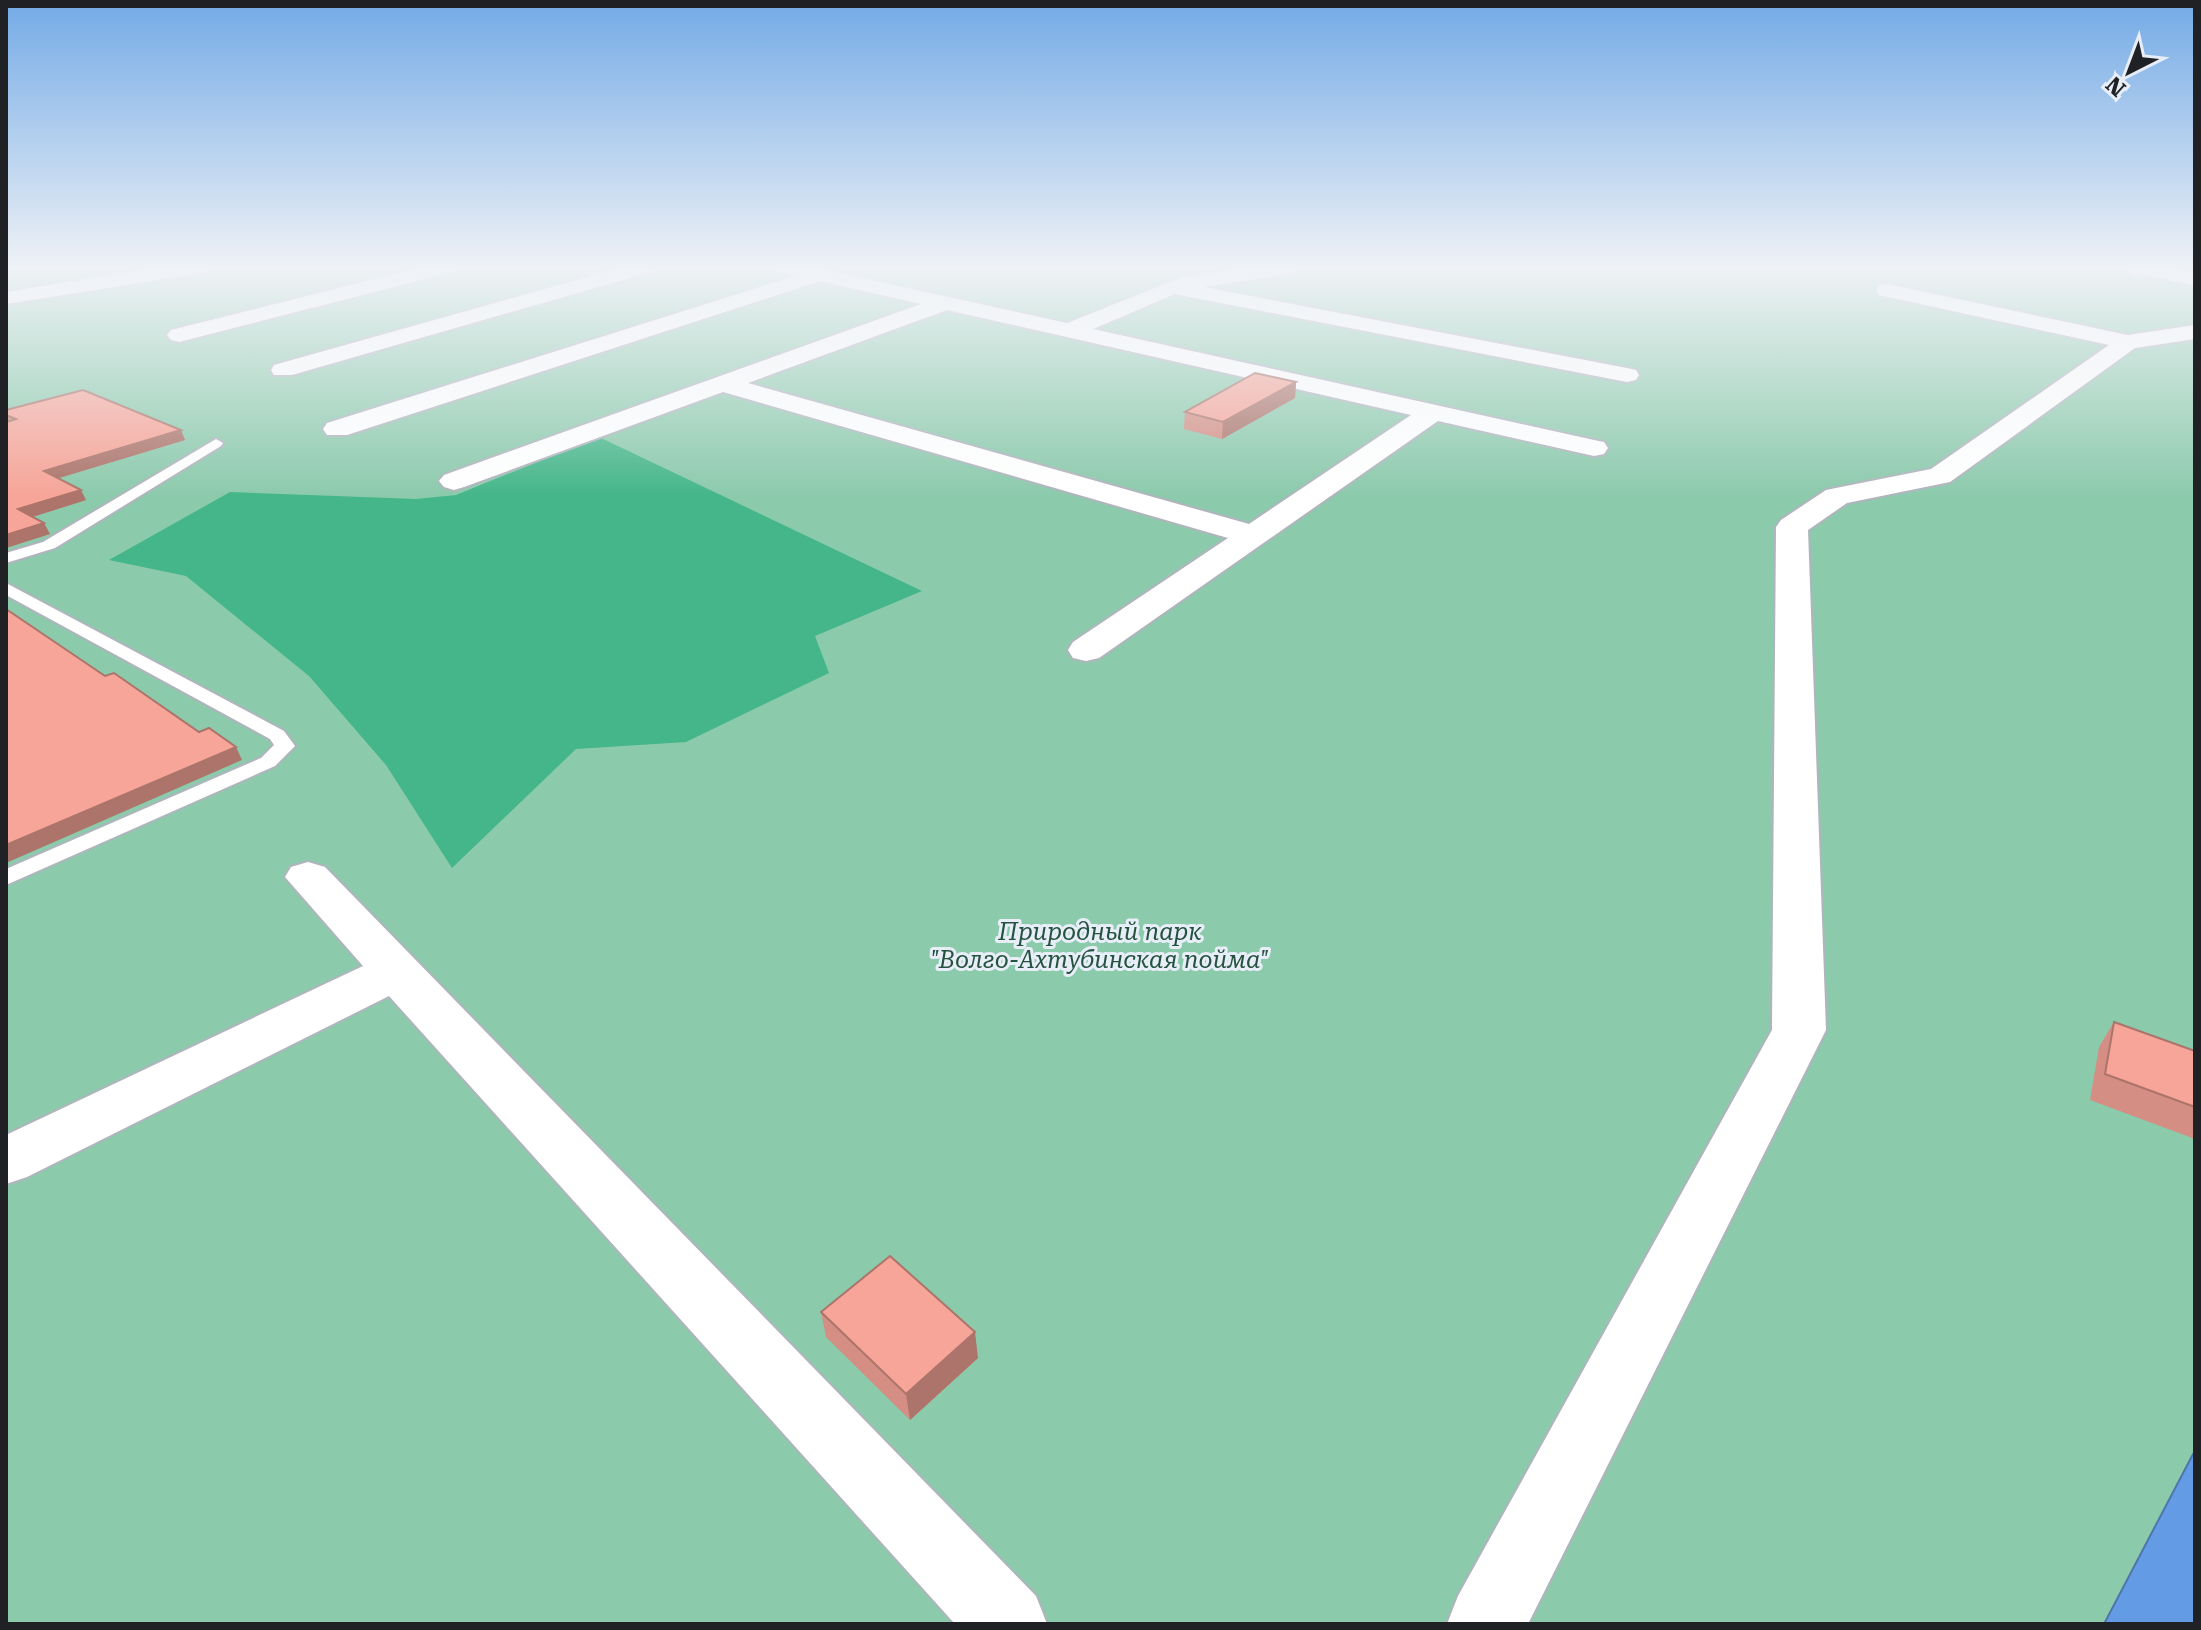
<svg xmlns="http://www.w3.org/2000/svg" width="2201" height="1630" font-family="'Roboto Serif',serif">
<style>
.green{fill:#8ccaac}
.forest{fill:#45b689}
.water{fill:#639be4;stroke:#4f76ab;stroke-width:2}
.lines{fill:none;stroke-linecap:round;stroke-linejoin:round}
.lane-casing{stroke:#afb4bd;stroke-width:4}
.street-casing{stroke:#afb4bd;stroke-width:4}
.secondary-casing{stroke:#afb4bd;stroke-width:4}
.lane{fill:#fff;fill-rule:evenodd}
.street{fill:#fff;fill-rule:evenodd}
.secondary{fill:#fff;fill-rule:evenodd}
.wall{fill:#d48e83}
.shaded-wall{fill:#ac746a}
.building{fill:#f6a598;stroke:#ac746a;stroke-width:2}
.labels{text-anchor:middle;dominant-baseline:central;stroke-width:6;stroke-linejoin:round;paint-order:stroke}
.park-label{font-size:24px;font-style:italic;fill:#25533f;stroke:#e8eef7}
</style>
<rect width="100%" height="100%" fill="#dbe1ea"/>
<rect class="green" x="6" y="267" width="2189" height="1357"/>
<path class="forest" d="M599,437L922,591L815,636L829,673L686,742L576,749L452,868L386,765L309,676L186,576L109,560L230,492L416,499L456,495Z"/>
<path class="water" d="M2195,1452V1624H2104L2193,1454Z"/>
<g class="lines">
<g class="lane-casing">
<g id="lane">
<path d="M216,439L223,443L221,446L55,548L6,563V553L43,542Z"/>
<path d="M6,583L284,731L295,746L275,766L6,885V869L261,758L274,745L270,739L6,595Z"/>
</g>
</g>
<g class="street-casing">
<g id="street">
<path d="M423,267H459L456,271L179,342L171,340L167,335L171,330Z"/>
<path d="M623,267H657L654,271L292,375H274L271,370L274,365Z"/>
<path d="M773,267H812L1067,323L1180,278L1250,267H1304L1294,273L1204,287L1627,368L1636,370L1639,375L1636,380L1627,382L1175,294L1093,329L1594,440L1604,442L1608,448L1604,454L1594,456L1438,421L1099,658L1086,661L1073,658L1068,650L1073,642L1228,538L723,392L464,487L454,490L444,487L439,481L444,475L921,304L820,281L347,435H327L323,429L327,423L795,276L776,271ZM947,310L1411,415L1249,524L748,383Z"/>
<path d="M2122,267H2166L2195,273V285L2132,273Z"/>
<path d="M1887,284L2128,335L2195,325V339L2135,348L1950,482L1847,503L1808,530L1826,1030L1528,1624H1447L1458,1596L1772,1030L1776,527L1781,520L1826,490L1931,469L2109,345L1879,295L1876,290L1879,285Z"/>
<path d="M308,862L325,867L1036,1596L1047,1624H955L389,996L27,1177L6,1184V1135L363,966L285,877L291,867Z"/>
</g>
</g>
<g class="secondary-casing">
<path id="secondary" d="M161,267H212L202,273L6,304V292Z"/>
</g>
<use href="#lane" class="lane"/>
<use href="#street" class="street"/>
<use href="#secondary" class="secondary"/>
</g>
<g class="wall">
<path d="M1296,382L1295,398L1222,439L1184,429L1185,412Z"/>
<path d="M6,410L185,440L59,478L86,500L32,517L50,534L6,548Z"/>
<path d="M2114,1022L2195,1051V1139L2090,1100L2099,1047Z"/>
<path d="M821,1312L978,1358L910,1420L826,1337Z"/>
</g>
<g class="shaded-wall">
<path d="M1296,382L1295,398L1222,439L1223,422Z"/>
<path d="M181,430L185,440L49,481L44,471Z"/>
<path d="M81,490L86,500L23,520L18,509Z"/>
<path d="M44,523L50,534L6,548V535Z"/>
<path d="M236,747L242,760L6,863V845Z"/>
<path d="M975,1332L978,1358L910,1420L906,1394Z"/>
</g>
<g class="building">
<path d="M1255,373L1296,382L1223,422L1185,412Z"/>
<path d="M83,390L181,430L44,471L81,490L18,509L44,523L6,535V422L16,419L6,415V410Z"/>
<path d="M6,609L105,676L114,673L199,732L209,728L236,747L6,845Z"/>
<path d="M2114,1022L2195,1051V1107L2105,1074Z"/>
<path d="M890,1256L975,1332L906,1394L821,1312Z"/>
</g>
<linearGradient id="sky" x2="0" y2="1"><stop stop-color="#73aae6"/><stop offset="0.54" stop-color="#eff2f6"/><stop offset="1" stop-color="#eff2f6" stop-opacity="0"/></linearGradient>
<rect width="2201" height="496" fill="url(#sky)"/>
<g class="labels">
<g class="park-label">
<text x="1100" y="932">Природный парк<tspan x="1100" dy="28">"Волго-Ахтубинская пойма"</tspan></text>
</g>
</g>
<rect width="2201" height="1630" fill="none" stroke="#1f2125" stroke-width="16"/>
<g transform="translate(2129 72) rotate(222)" stroke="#e8eef7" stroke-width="6" paint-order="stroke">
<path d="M0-6L14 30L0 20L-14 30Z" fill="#1f2125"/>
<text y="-12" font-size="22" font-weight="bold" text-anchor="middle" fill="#1f2125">N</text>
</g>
</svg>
